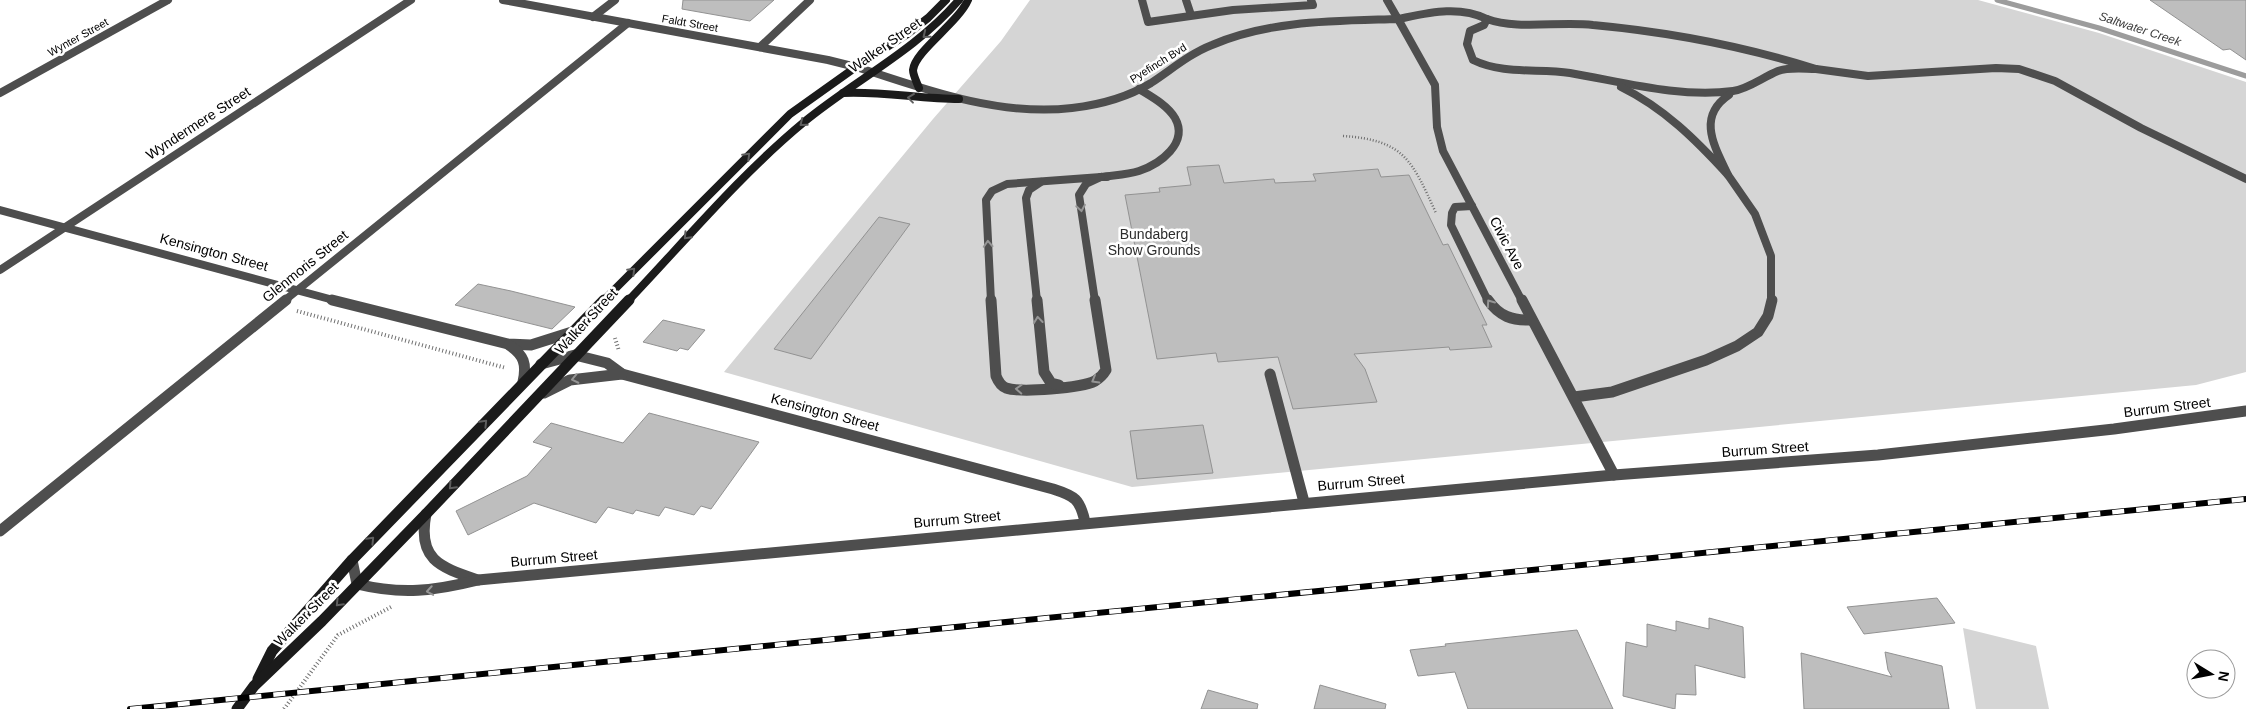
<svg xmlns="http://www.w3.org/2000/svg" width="2246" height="709" font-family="Helvetica,sans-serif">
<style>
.green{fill:#d5d5d5}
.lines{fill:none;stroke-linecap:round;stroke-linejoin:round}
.stream{stroke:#9c9c9c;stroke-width:5}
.building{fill:#bebebe;stroke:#929292}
.path-far1{stroke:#707070;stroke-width:2.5;stroke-dasharray:1 2;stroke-linecap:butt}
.path{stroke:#707070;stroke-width:4;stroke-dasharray:1 2.5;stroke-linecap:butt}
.service-far1{stroke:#4e4e4e;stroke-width:8}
.service{stroke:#4e4e4e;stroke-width:11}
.minor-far1{stroke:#4e4e4e;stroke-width:8}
.minor{stroke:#4e4e4e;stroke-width:11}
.tertiary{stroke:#4e4e4e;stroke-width:8}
.secondary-far1{stroke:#1b1b1b;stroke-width:8}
.secondary{stroke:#1b1b1b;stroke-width:11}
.rail-casing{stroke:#000;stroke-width:6}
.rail{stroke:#fff;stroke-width:4.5;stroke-dasharray:12;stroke-linecap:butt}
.oneway{stroke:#5f5f5f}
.oneway2{stroke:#959595}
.labels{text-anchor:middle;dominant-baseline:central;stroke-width:5;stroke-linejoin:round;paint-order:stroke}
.far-street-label{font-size:11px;fill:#000;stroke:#fff}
.far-water-label{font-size:12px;font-style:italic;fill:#3d3d3d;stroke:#fff}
.street-label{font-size:14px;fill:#000;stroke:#fff}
.park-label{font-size:14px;fill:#2c2c2c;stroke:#fff}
</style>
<rect width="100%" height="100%" fill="#fff"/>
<g class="green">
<path d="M1030,0H1978L2099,33L2246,82V372L2196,385L1132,487L724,372L933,119L1001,41Z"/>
<path d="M1963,628L2036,646L2049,709H1976Z"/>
</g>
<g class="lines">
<path class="stream" d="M1997,0L2099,28L2246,76"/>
</g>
<g class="building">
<path d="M683,0H774L750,21L682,9Z"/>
<path d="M2150,0H2246V60L2230,49L2223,50Z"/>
<path d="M1219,165L1224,183L1274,179L1275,183L1316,181L1313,174L1378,169L1381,177L1409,175L1443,245L1448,244L1487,325H1482L1492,347L1450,350L1449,347L1354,354L1365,369L1377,402L1293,409L1278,357L1218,362L1216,353L1157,359L1125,195L1160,192L1159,188L1191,185L1187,167Z"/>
<path d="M879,217L910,224L811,359L774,349Z"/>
<path d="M478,284L511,291L575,307L552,329L455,305Z"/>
<path d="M663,320L705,330L688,350L680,348L677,351L643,342Z"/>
<path d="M649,413L759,442L711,509L701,506L694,515L665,507L659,516L636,510L633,514L608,507L596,523L534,503L468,535L456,511L527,476L552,448L533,442L551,423L623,443Z"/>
<path d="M1203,425L1213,473L1137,479L1130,431Z"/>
<path d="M1937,598L1955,623L1864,634L1847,607Z"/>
<path d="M1709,618L1743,627L1745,678L1695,665L1696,695L1676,694L1675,709L1623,696L1626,642L1647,647V624L1676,631V621L1709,629Z"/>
<path d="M1577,630L1613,709H1468L1455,672L1418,676L1410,650L1446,646L1445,644Z"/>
<path d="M1885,652L1942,666L1949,709H1804L1801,653L1892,677L1888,670Z"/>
<path d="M1320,685L1386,704L1385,709H1314Z"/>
<path d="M1208,690L1258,704L1257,709H1201Z"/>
</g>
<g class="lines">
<path class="path-far1" d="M1343,136C1405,140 1412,161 1436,213"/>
<g class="path">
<path d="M297,311L506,368"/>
<path d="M615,338L619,351"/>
<path d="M284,709L338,635L391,607"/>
</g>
<g class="service-far1">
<path d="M1142,0L1148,22L1233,10L1313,5L1311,0"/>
<path d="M1186,0L1191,15"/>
<path d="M1387,0L1398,19C1428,13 1458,5 1487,19"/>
<path d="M593,17L615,0"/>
<path d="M1487,19C1517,30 1560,21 1593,25C1669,32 1743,46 1816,69C1804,69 1789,67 1778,71C1763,77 1748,89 1733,91C1679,98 1623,82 1570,73C1538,68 1504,75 1473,60L1467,44L1470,31L1484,25Z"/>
<path d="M760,47L810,0"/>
<path d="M1816,69L1868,76L1996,68L2019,69L2055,81L2141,128L2246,179"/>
<path d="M1621,87C1664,108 1696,140 1728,175C1715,147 1696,117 1729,95"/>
<path d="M1728,175L1755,214L1771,256V301"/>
<path d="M1101,177C1114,175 1127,175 1139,171C1160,164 1189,143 1175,118C1167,105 1152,97 1139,89"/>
<path d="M1101,177H1107"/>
<path d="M1472,206L1455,207L1452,213L1451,225L1488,301"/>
<path d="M991,301L986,200L992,191L1007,184L1101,177"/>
<path d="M1037,301L1026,198L1029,190L1041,182"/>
<path d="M1095,301L1079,195L1086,184L1101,177"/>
</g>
<g class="service">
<path d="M991,300L996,376C998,381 1001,386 1006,388C1021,393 1081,388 1095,381C1100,378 1103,375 1106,370L1095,300"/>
<path d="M1037,300L1044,372L1051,383L1059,385"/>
<path d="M1488,300C1499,316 1512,321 1532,320"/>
<path d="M1270,374L1304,502"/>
<path d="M1574,397L1612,392L1706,360L1737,346L1758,332L1768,316L1772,300"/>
</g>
<g class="minor-far1">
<path d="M503,0L828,60L856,67"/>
<path d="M872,72C935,93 1004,116 1072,108C1098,105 1128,97 1151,83C1171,70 1189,54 1212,45C1270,20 1336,21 1398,19L1435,85L1437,127L1443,151L1522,301"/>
<path d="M0,93L168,0"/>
<path d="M0,210L337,301"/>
<path d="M0,270L411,0"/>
<path d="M284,301L628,23"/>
</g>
<g class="minor">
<path d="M332,300L508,344L531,345L572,332"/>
<path d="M1522,300L1614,475"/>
<path d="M509,345C524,355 527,364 523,382"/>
<path d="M541,364L575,355L607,363L622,374L1053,489C1075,496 1080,499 1085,522"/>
<path d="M544,393L570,380L622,374"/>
<path d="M426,514C417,560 440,567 478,580"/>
<path d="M0,531L286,300"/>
<path d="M352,560L357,584C402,595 434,591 478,580L1614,475L1878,455L2114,429L2246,411"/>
</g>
<path class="tertiary" d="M856,67L872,72"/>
<g class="secondary-far1">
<path d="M919,88C917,83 913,75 913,70C915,51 958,23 968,0"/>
<path d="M843,93C882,91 920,99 959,99"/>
<path d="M603,301L790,114L856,67L906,35L928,18L946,0"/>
<path d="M628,301C685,241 740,175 804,122C855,80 915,51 959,0"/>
</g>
<g class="secondary">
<path d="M258,679L272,651L352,560L604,300"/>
<path d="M237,709L254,686L322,621L427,513L629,300"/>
</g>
<g class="rail-casing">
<path id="rail" d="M130,709L2246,499"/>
</g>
<use href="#rail" class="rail"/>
</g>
<defs><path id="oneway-chevron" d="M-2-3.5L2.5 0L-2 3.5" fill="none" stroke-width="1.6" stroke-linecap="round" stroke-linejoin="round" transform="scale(1.25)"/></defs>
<g class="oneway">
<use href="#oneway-chevron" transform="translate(926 35) rotate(141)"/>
<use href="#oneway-chevron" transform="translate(911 98) rotate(-173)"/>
<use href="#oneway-chevron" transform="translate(803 123) rotate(141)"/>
<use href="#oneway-chevron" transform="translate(747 156) rotate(-45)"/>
<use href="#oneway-chevron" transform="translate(687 236) rotate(133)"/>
<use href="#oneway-chevron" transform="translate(632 271) rotate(-45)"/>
<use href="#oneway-chevron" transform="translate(484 423) rotate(-46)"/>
<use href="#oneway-chevron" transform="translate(452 486) rotate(133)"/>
<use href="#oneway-chevron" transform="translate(371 540) rotate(-46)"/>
<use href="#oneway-chevron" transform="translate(339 603) rotate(134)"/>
</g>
<g class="oneway2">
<use href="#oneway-chevron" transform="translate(1081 208) rotate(81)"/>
<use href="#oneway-chevron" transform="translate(988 244) rotate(-93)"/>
<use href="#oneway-chevron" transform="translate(1490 303) rotate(-125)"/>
<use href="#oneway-chevron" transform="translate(1038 320) rotate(-96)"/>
<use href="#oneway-chevron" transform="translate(575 379) rotate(168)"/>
<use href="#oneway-chevron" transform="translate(1095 380) rotate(150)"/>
<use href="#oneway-chevron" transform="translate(1019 389) rotate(-177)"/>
<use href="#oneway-chevron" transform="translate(430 591) rotate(170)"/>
</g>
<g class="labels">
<g class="far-street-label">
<text transform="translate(690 23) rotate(10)">Faldt Street</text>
<text transform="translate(78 37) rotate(-29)">Wynter Street</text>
<text transform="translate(1158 63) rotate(-32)">Pyefinch Bvd</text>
</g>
<g class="far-water-label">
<text transform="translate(2140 29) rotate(18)">Saltwater Creek</text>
</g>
<g class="street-label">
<text transform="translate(885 45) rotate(-35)">Walker Street</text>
<text transform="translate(198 123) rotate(-33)">Wyndermere Street</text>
<text transform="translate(1507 243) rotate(62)">Civic Ave</text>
<text transform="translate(214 252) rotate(15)">Kensington Street</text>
<text transform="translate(305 266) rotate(-39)">Glenmoris Street</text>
<text transform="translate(586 321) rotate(-47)">Walker Street</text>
<text transform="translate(2167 407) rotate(-7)">Burrum Street</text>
<text transform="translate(825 412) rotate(15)">Kensington Street</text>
<text transform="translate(1765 449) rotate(-4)">Burrum Street</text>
<text transform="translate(1361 482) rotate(-5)">Burrum Street</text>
<text transform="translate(957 519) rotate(-5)">Burrum Street</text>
<text transform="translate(554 558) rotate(-5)">Burrum Street</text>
<text transform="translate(306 614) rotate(-45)">Walker Street</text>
</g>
<g class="park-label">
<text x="1154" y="234">Bundaberg<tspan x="1154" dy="16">Show Grounds</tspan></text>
</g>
</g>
<g transform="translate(2211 674) rotate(100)"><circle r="24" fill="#ffffff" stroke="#999999"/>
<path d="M0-4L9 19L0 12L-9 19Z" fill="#000000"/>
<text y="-8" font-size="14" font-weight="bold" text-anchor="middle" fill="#000000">N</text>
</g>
</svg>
